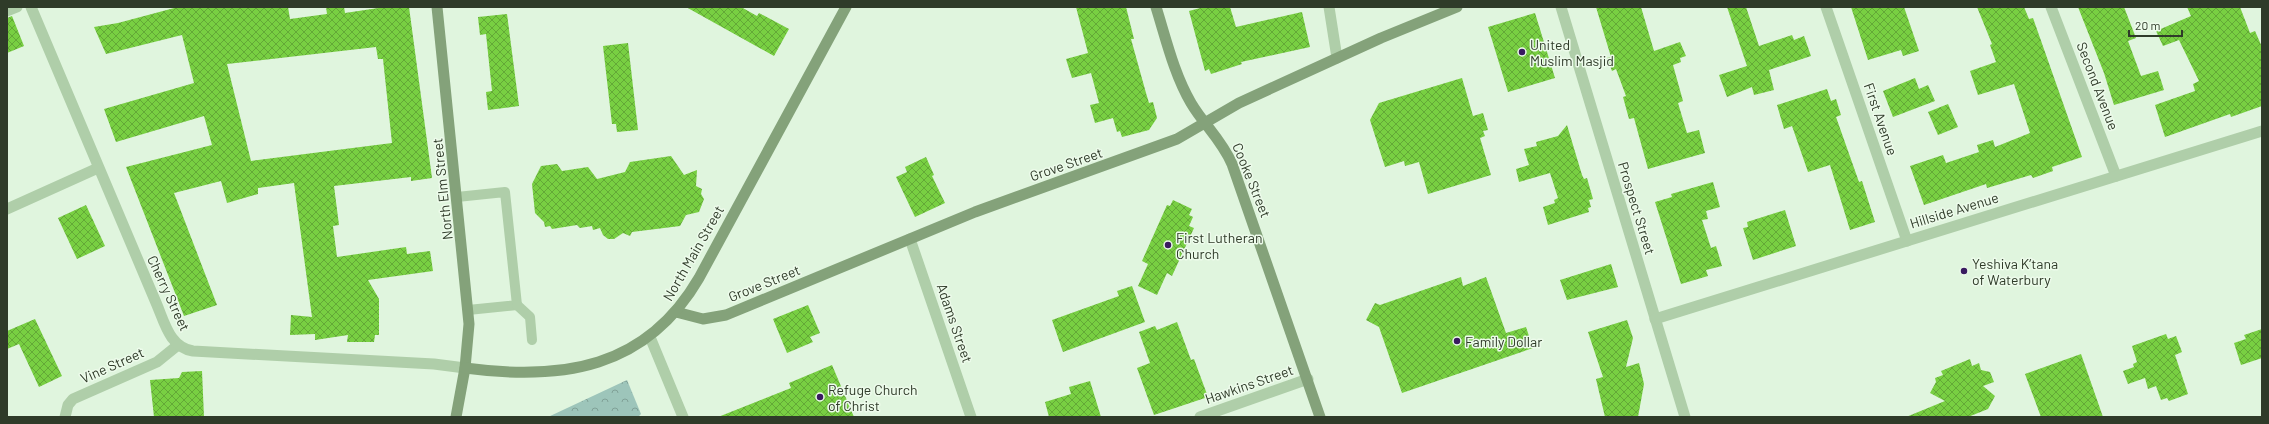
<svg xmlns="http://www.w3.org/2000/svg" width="2269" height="424" font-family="Barlow,sans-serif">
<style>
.park{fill:url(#park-crowns)}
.building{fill:url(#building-cross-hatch);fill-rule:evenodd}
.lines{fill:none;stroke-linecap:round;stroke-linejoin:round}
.service{stroke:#afcea9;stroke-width:10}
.minor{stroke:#afcea9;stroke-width:11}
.tertiary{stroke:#afcea9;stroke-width:11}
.secondary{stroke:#84a27a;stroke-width:11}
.poi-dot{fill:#391b60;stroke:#edfbeb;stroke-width:1.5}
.labels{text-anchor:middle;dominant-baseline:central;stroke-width:3;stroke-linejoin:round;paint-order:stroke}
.poi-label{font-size:14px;fill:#2f3b29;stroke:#edfbeb;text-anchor:start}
.street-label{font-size:14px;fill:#2f3b29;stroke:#edfbeb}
</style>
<defs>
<pattern id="park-crowns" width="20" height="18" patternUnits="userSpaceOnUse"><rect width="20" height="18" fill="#9dc5ba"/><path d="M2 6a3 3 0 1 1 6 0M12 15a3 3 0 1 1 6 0" fill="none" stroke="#80a197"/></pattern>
<pattern id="building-cross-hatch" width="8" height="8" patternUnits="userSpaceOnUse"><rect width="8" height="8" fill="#78cf42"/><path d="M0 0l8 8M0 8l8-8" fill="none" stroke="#63a937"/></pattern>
</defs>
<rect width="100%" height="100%" fill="#e0f5de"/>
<path class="park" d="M627,380L641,414L638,417H548Z"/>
<g class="building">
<path d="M178,7H288L290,19L327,14L326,7H344L345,13L385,7H409L432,178L411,181V177L334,186L339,225L333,226L337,257L406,247L407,254L430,251L433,271L368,280L379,299V335H375L374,342H347L348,335L315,340V334L290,335L291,315L312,317L294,183L258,188V194L227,203L221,181L174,193L217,305L184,316L126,167L212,145L204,116L116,142L104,109L194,83L182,35L106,54L94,27L118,23ZM376,47L378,59H383L392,143L251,161L227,64Z"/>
<path d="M686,7H741L757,16L759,13L789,29L774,56Z"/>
<path d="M1076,7H1126L1134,39H1131L1146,93L1149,103L1153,102L1157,118L1149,130L1122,137L1120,131L1117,132L1113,118L1095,123L1090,105L1099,103L1091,73L1072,78L1066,59L1088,53Z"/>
<path d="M1204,7H1230L1236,27L1302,12L1310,47L1241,62L1242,64L1211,74L1209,69L1205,71L1189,11Z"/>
<path d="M1596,7H1641L1654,51L1680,42L1686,56L1680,58L1681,62L1673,65L1683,101L1678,103L1687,133L1699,130L1705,153L1648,169L1634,118L1629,119L1623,97L1626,96L1616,69L1612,71L1607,58L1611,57Z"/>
<path d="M1727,7H1746L1759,46L1792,35L1794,40L1804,36L1811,56L1769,70L1774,90L1754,95L1752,87L1727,97L1719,75L1747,66Z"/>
<path d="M1851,7H1904L1919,51L1903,56L1901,50L1868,60Z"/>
<path d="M1977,7H2024L2029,19L2033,18L2082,157L2052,167L2053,171L2033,178L2031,175L1987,188L1986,184L1924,205L1910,166L1943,155L1946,163L1979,152L1977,145L1993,140L1995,147L2030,133L2014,84L1978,95L1970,71L1996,62L1990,45L1992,44Z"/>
<path d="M2078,7H2124L2136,38L2128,41L2141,76L2158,71L2164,90L2114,105L2104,73Z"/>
<path d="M2187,7H2240L2250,33L2255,31L2262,47V106L2231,117L2230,114L2165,137L2155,105L2195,91L2193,84L2199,81L2179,40L2163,46L2156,31L2191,16Z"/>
<path d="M1535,13L1555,78L1508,92L1488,27Z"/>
<path d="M507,14L519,106L488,110L486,92L492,91L486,34L480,35L478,17Z"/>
<path d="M12,16L24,46L7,53V18Z"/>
<path d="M628,43L638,130L617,132L616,124H612L603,46Z"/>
<path d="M1462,78L1473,116L1483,113L1488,130L1483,131L1485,136L1480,138L1491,175L1428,194L1419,162L1405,166L1404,161L1385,167L1370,120L1379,103Z"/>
<path d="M1915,78L1919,89L1928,85L1935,101L1893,117L1883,91Z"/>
<path d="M1827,89L1831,101L1836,99L1841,115L1836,117L1859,182L1862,181L1875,222L1850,230L1830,165L1808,172L1792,126L1784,129L1777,105Z"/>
<path d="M1948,104L1958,127L1938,135L1928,112Z"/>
<path d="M1567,125L1582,175L1584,179L1587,178L1593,199L1589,200L1591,207L1588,208L1589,212L1548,225L1543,207L1555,203L1554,200L1558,198L1550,173L1519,182L1516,169L1529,165L1524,149L1537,146L1536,142L1558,136Z"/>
<path d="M671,156L684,175L697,170L696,186L702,189L701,194L704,199L699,212L686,215L680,226L632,232L630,236L623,233L614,239H608L603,235L600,228L593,230L592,226L580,228L577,225L552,229L550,226L545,227L544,222L535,213L532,184L541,166L557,164L562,171L588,167L597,179L625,172L630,162Z"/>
<path d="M926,157L934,175L932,176L945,203L915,217L896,177L907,172L905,167Z"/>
<path d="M1713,182L1720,207L1706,211L1708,219L1702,220L1711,248L1716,246L1722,266L1706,270L1708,276L1681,284L1655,202L1672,197L1671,194Z"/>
<path d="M1173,200L1192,209L1189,215L1193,217L1189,226L1194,228L1172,276L1167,273L1157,295L1138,286L1148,264L1142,261L1167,205L1170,206Z"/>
<path d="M86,205L105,246L77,259L58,218Z"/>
<path d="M1785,210L1796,246L1753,260L1743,228L1748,227L1747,222Z"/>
<path d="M1611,264L1618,287L1567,300L1560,280Z"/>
<path d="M1461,277L1463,286L1486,277L1506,333L1526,327L1533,348L1402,393L1379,327L1366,320L1375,303L1380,305Z"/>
<path d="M1132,286L1145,322L1063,352L1052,320L1119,296L1117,291Z"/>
<path d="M808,305L820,333L810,337L813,342L787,353L773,319Z"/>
<path d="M35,319L62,376L39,387L19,344L7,349V331Z"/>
<path d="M1627,320L1633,338L1626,367L1639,363L1644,384L1638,417H1605L1596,379L1603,377L1588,332Z"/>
<path d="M1177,322L1191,360L1194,359L1208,397L1154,415L1137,368L1150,363L1139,332L1155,326L1157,330Z"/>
<path d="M2262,329V358L2241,365L2234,343L2246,339L2244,335Z"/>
<path d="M2166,334L2168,339L2176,336L2182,352L2175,355L2188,394L2169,401L2167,398L2161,400L2156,386L2148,389L2145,378L2128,384L2123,371L2134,367L2133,364L2137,362L2132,346Z"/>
<path d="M2081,354L2103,417H2041L2025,374Z"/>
<path d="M1970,359L1972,366L1979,363L1981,370L1990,372L1994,382L1983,386L1995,396L1988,409L1968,417H1906L1945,401L1930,393L1936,382L1935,378L1943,375L1941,371Z"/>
<path d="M832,365L854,417H718L791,388L789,383Z"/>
<path d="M202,371L204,417H154L150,380L179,378L182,372Z"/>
<path d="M1090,381L1101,417H1049L1045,402L1071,394L1069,387Z"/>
</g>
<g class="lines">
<g class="service">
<path d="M457,197L505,192L517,305L468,310"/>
<path d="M517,305L530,317L532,340"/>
</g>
<g class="minor">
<path d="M1329,7L1337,58"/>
<path d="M1561,7L1685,417"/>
<path d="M1826,7L1907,241"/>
<path d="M2051,7L2116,176"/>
<path d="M7,11L17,7"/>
<path d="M7,209L98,168"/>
<path d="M910,239L971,417"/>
<path d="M1655,319L2262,131"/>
<path d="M650,337L683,417"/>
<path d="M65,417L68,405L73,399L157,362L178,345"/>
<path d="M1200,417L1308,379"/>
</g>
<path class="tertiary" d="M31,7L157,305C165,324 170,347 193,351L434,364L465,368"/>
<g class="secondary">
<path d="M437,7L469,324L465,368L456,417"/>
<path d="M1156,7C1166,39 1174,74 1191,103C1204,125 1221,139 1232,164L1320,417"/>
<path d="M676,312L703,319L726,315L975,212L1177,139L1239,103L1381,38L1457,7"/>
<path d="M465,368C562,381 646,369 699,278L846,7"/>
</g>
</g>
<g class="poi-dot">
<circle cx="1522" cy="52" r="4"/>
<circle cx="1168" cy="245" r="4"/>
<circle cx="1964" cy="271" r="4"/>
<circle cx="1457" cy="341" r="4"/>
<circle cx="820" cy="397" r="4"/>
</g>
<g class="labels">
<g class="poi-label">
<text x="1530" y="44">United<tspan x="1530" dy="16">Muslim Masjid</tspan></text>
<text x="1176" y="237">First Lutheran<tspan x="1176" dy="16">Church</tspan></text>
<text x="1972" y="263">Yeshiva K’tana<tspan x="1972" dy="16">of Waterbury</tspan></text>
<text x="1465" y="341">Family Dollar</text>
<text x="828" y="389">Refuge Church<tspan x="828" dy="16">of Christ</tspan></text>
</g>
<g class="street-label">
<text transform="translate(2098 86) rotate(69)">Second Avenue</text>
<text transform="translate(1881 119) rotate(71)">First Avenue</text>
<text transform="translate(1066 164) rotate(-19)">Grove Street</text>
<text transform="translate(1252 180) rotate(68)">Cooke Street</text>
<text transform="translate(442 189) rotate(-96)">North Elm Street</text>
<text transform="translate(1637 208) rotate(73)">Prospect Street</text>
<text transform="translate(1954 210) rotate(-17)">Hillside Avenue</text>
<text transform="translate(693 253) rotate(-60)">North Main Street</text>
<text transform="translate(764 283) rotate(-22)">Grove Street</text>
<text transform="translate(169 293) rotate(65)">Cherry Street</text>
<text transform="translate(955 323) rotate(71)">Adams Street</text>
<text transform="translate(112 365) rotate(-24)">Vine Street</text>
<text transform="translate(1249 384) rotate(-19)">Hawkins Street</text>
</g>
</g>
<rect width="2269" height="424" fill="none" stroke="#2f3b29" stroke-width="16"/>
<path d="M2129 30v6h53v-6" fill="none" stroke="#2f3b29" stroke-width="2"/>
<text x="2135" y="30" font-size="12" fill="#2f3b29" stroke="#edfbeb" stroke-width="3" paint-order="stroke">20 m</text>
</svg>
